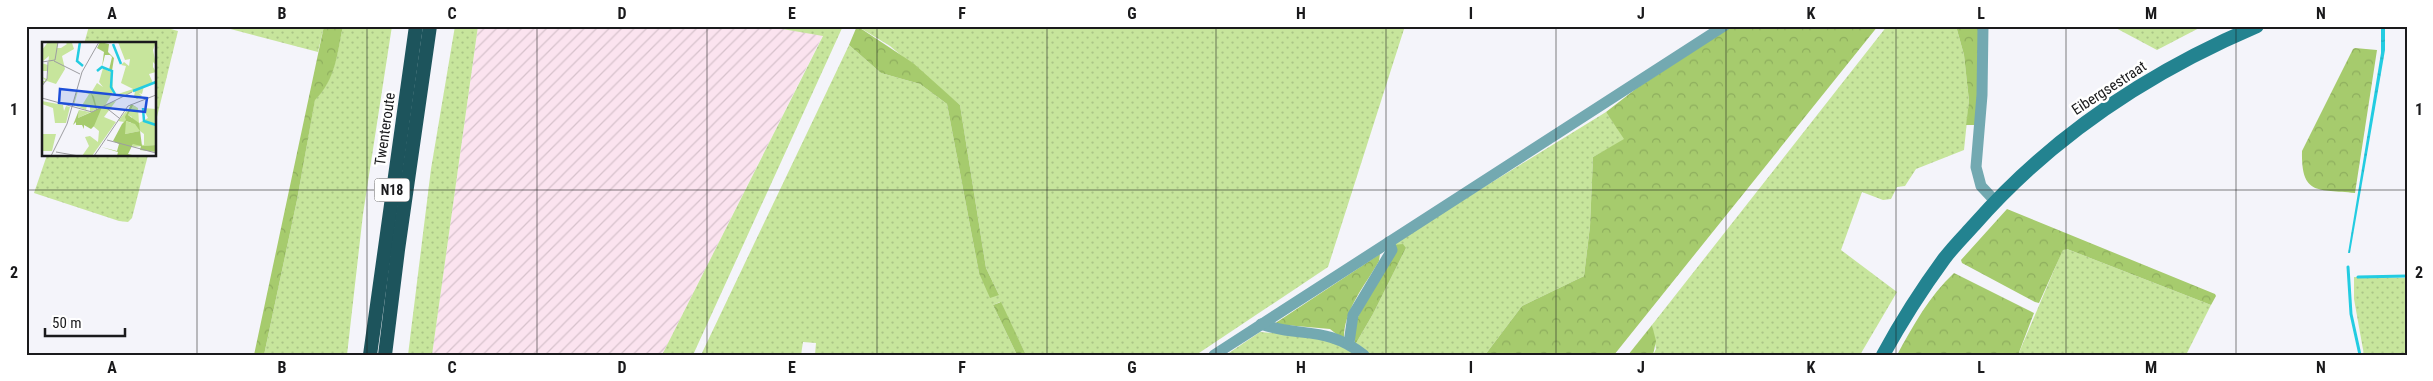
<svg xmlns="http://www.w3.org/2000/svg" width="2433" height="381" font-family="'Roboto Condensed',sans-serif">
<style>
.industrial{fill:url(#industrial-furrows)}
.grass{fill:url(#grass-dots)}
.forest{fill:url(#forest-crowns)}
.water{fill:url(#water-ripples)}
.lines{fill:none;stroke-linecap:round;stroke-linejoin:round}
.stream{stroke:#23cce1;stroke-width:3}
.minor{stroke:#73a9b1;stroke-width:11}
.secondary{stroke:#238390;stroke-width:14}
.trunk{stroke:#1d545c;stroke-width:14}
.grid{fill:none;stroke:#1a1a1c;stroke-width:1;stroke-opacity:0.55}
.labels{text-anchor:middle;dominant-baseline:central;stroke-width:5;stroke-linejoin:round;paint-order:stroke}
.shield{fill:#fff;stroke:#5f5f60;stroke-width:1}
.shield-label{font-size:14px;font-weight:bold;fill:#1a1a1c}
.street-label{font-size:15px;fill:#1a1a1c;stroke:#fff}
.inset-river{fill:none;stroke:#23cce1;stroke-width:2.5}
.inset-road{fill:none;stroke:#9d9da1;stroke-width:1}
.view{fill:#1d4ed8;fill-opacity:0.15;stroke:#1d4ed8;stroke-width:2.5}
.inset-edge{fill:none;stroke:#1a1a1c;stroke-width:2.5}
.neatline{fill:none;stroke:#1a1a1c;stroke-width:2}
.grid-label{font-size:16px;text-anchor:middle;font-weight:bold;fill:#1a1a1c}
</style>
<defs>
<pattern id="industrial-furrows" width="10" height="10" patternUnits="userSpaceOnUse" patternTransform="scale(1.25)"><rect width="10" height="10" fill="#fbe3ef"/><path d="M-1 1l2-2M0 10L10 0M9 11l2-2" fill="none" stroke="#d7c2cc"/></pattern>
<pattern id="grass-dots" width="8" height="8" patternUnits="userSpaceOnUse" patternTransform="scale(1.25)"><rect width="8" height="8" fill="#c7e59c"/><path d="M2 2h.1M6 6h.1" fill="none" stroke="#aac486" stroke-width="1.8" stroke-linecap="round"/></pattern>
<pattern id="forest-crowns" width="20" height="18" patternUnits="userSpaceOnUse" patternTransform="scale(1.25)"><rect width="20" height="18" fill="#a6cb6d"/><path d="M2 6a3 3 0 1 1 6 0M12 15a3 3 0 1 1 6 0" fill="none" stroke="#8eae5e"/></pattern>
<pattern id="water-ripples" width="26" height="14" patternUnits="userSpaceOnUse" patternTransform="scale(1.25)"><rect width="26" height="14" fill="#23cce1"/><path d="M2 4q2-2 4 0t4 0M15 11q2-2 4 0t4 0" fill="none" stroke="#1fafc0"/></pattern>
</defs>
<rect width="100%" height="100%" fill="#f4f4fa"/>
<path class="industrial" d="M478,26H765L823,35L662,355H432Z"/>
<g class="grass">
<path d="M89,26H160L178,31L155,125V44H84Z"/>
<path d="M219,26H324L318,52Z"/>
<path d="M343,26H392L363,214L347,355H264L297,200L315,99C335,80 337,53 343,26Z"/>
<path d="M455,26H478L432,355H408L431,169Z"/>
<path d="M765,26H843L693,355H662L823,36Z"/>
<path d="M857,26H1405L1328,267L1196,355H1026L1000,302L993,305L1017,355H815L816,343L803,342L801,355H701L849,45L881,73L920,84L947,104L979,273L999,295L986,268L960,105L890,46Z"/>
<path d="M1887,26H1956L1964,55L1969,101L1964,150L1916,169L1905,186L1897,187L1891,199L1883,200L1862,192L1841,250L1897,292L1860,355H1653L1656,349L1652,325Z"/>
<path d="M2112,26H2203L2157,50Z"/>
<path d="M1606,112L1624,137V140L1593,157L1590,226L1584,276L1522,306L1485,355H1368L1355,345L1373,314L1406,248L1393,245L1406,235Z"/>
<path d="M47,155H148L132,218L128,222L119,221L34,193Z"/>
<path d="M2063,249H2067L2211,305L2186,355H2018Z"/>
<path d="M2354,277L2407,278V355H2364L2354,299Z"/>
<path d="M1260,332C1293,335 1328,333 1355,355H1226Z"/>
</g>
<g class="forest">
<path d="M324,26H343C337,54 336,79 315,100L297,200L264,355H254Z"/>
<path d="M857,26L913,63L960,105L986,268L999,295L990,298L979,273L947,104L920,84L881,73L849,45Z"/>
<path d="M1732,26H1878L1614,355H1485L1522,306L1584,276L1590,226L1593,157L1624,139L1606,112L1637,88Z"/>
<path d="M1956,26H1980L1976,125H1966L1969,101L1964,55Z"/>
<path d="M2355,48L2377,50L2355,193C2318,189 2301,196 2302,151L2353,49Z"/>
<path d="M2007,209L2215,294L2216,296L2211,305L2067,249L2063,250L2039,303L2035,302L1962,263L1961,260Z"/>
<path d="M1403,244L1406,248L1373,314L1355,345L1354,331L1357,319L1393,245Z"/>
<path d="M1380,254L1379,261C1365,286 1343,310 1344,340L1330,329L1274,324Z"/>
<path d="M1954,273L2034,313L2018,355H1897C1913,326 1929,296 1954,273Z"/>
<path d="M1001,302L1026,355H1017L993,305Z"/>
<path d="M1652,325L1656,341L1653,355H1628Z"/>
</g>
<path class="water" d="M2381,26H2385V50L2350,253H2348L2381,53Z"/>
<g class="lines">
<g class="stream">
<path d="M2348,267L2351,314L2360,355"/>
<path d="M2358,277L2407,276"/>
</g>
<g class="minor">
<path d="M1983,26L1982,95L1976,167L1981,186L1995,201"/>
<path d="M1261,324C1300,338 1326,325 1364,355"/>
<path d="M1349,343L1353,315L1392,250L1389,242"/>
<path d="M1214,355L1724,26"/>
</g>
<path class="secondary" d="M1883,355C1901,322 1922,289 1944,259C1953,247 1964,236 1974,225C2052,136 2149,72 2257,26"/>
<g class="trunk">
<path d="M370,355L416,26"/>
<path d="M385,355L398,250L430,26"/>
</g>
</g>
<path class="grid" d="M197,26V355M367,26V355M537,26V355M707,26V355M877,26V355M1047,26V355M1216,26V355M1386,26V355M1556,26V355M1726,26V355M1896,26V355M2066,26V355M2236,26V355M26,190H2407"/>
<g class="labels">
<rect class="shield" x="374.5" y="178.5" width="35" height="23" rx="4"/>
<g class="shield-label">
<text x="392" y="190">N18</text>
</g>
<g class="street-label">
<text transform="translate(2109 88) rotate(-33)">Eibergsestraat</text>
<text transform="translate(385 129) rotate(-82)">Twenteroute</text>
</g>
</g>
<g transform="translate(42 42)">
<rect width="114" height="114" fill="#f4f4fa"/>
<path d="M6,0H16L15,6H19L25,2L23,0L30,1L32,7L20,14L23,27L14,42L5,39L0,43V39H4L0,35L5,37L6,29H0V21L6,23L7,14L0,20V8ZM76,0H114L111,8L114,23L111,20V25L114,30L107,32L111,41L102,44L100,52L97,51L100,54L95,57L92,55L93,49L85,52L73,53L91,47L79,41L84,24L79,23L82,20L87,24L88,17L83,18ZM61,26L70,31L71,50L64,62L74,59L62,75L74,80L50,114H40L47,104L43,95L48,94L56,100L57,89L51,84L59,65L36,76L37,68L48,70V65L45,64L44,68L31,63L35,48L49,51L55,41L61,45L57,40ZM36,49L47,52L39,65L32,63ZM0,59L21,63L22,69L24,64L28,65L24,81H13L11,66L0,62ZM91,64L96,66L97,81L106,76L101,66L114,67V103L90,105L91,101L102,103V92L98,89L83,92L82,80L76,79L85,68L84,79L89,81L90,75L86,73ZM0,92H14L10,109H1Z" fill="#c7e59c" fill-rule="evenodd"/>
<path d="M58,0L67,2L66,10L72,16L70,29L67,28L70,15L68,13H63L60,25L62,10L55,6ZM49,51L52,55L55,67L60,65L52,84L49,87L42,83V87L40,83H34V80L31,83L37,68L36,76L54,68ZM89,62L96,66L91,64L86,73L97,81L100,104L114,103V110L98,108L99,104L91,102L86,112L94,114H75L76,110L59,105L75,109L77,102L71,99L80,82L76,79L80,82L84,78L83,75ZM84,79L93,82L98,89L83,92Z" fill="#a6cb6d" fill-rule="evenodd"/>
<path class="inset-river" d="M38,0L35,19L41,24M71,2L79,22M55,29L60,25L70,29L69,45L73,52M91,49L114,40M101,66L102,79L114,83"/>
<path class="inset-road" d="M12,19L38,32M0,20L13,18L16,0M0,44L5,37L6,20M0,56L50,70L90,50M62,64L77,76M0,66V89M65,98L114,111M14,110L37,114M9,114L25,82L40,30L57,0M52,114L86,64L114,53"/>
<path class="view" d="M18,47L105,56L103,70L17,61Z"/>
<rect width="114" height="114" class="inset-edge"/>
</g>
<rect width="2433" height="381" fill="none" stroke="#ffffff" stroke-width="55"/>
<path d="M45 328v8h80v-8" fill="none" stroke="#1a1a1c" stroke-width="2.5"/>
<text x="52" y="328" font-size="15" fill="#1a1a1c" stroke="#ffffff" stroke-width="4" paint-order="stroke">50 m</text>
<rect x="28" y="28" width="2378" height="326" class="neatline"/>
<g class="grid-label">
<text x="112" y="19">A</text>
<text x="282" y="19">B</text>
<text x="452" y="19">C</text>
<text x="622" y="19">D</text>
<text x="792" y="19">E</text>
<text x="962" y="19">F</text>
<text x="1132" y="19">G</text>
<text x="1301" y="19">H</text>
<text x="1471" y="19">I</text>
<text x="1641" y="19">J</text>
<text x="1811" y="19">K</text>
<text x="1981" y="19">L</text>
<text x="2151" y="19">M</text>
<text x="2321" y="19">N</text>
<text x="14" y="115">1</text>
<text x="2419" y="115">1</text>
<text x="14" y="278">2</text>
<text x="2419" y="278">2</text>
<text x="112" y="373">A</text>
<text x="282" y="373">B</text>
<text x="452" y="373">C</text>
<text x="622" y="373">D</text>
<text x="792" y="373">E</text>
<text x="962" y="373">F</text>
<text x="1132" y="373">G</text>
<text x="1301" y="373">H</text>
<text x="1471" y="373">I</text>
<text x="1641" y="373">J</text>
<text x="1811" y="373">K</text>
<text x="1981" y="373">L</text>
<text x="2151" y="373">M</text>
<text x="2321" y="373">N</text>
</g>
</svg>
